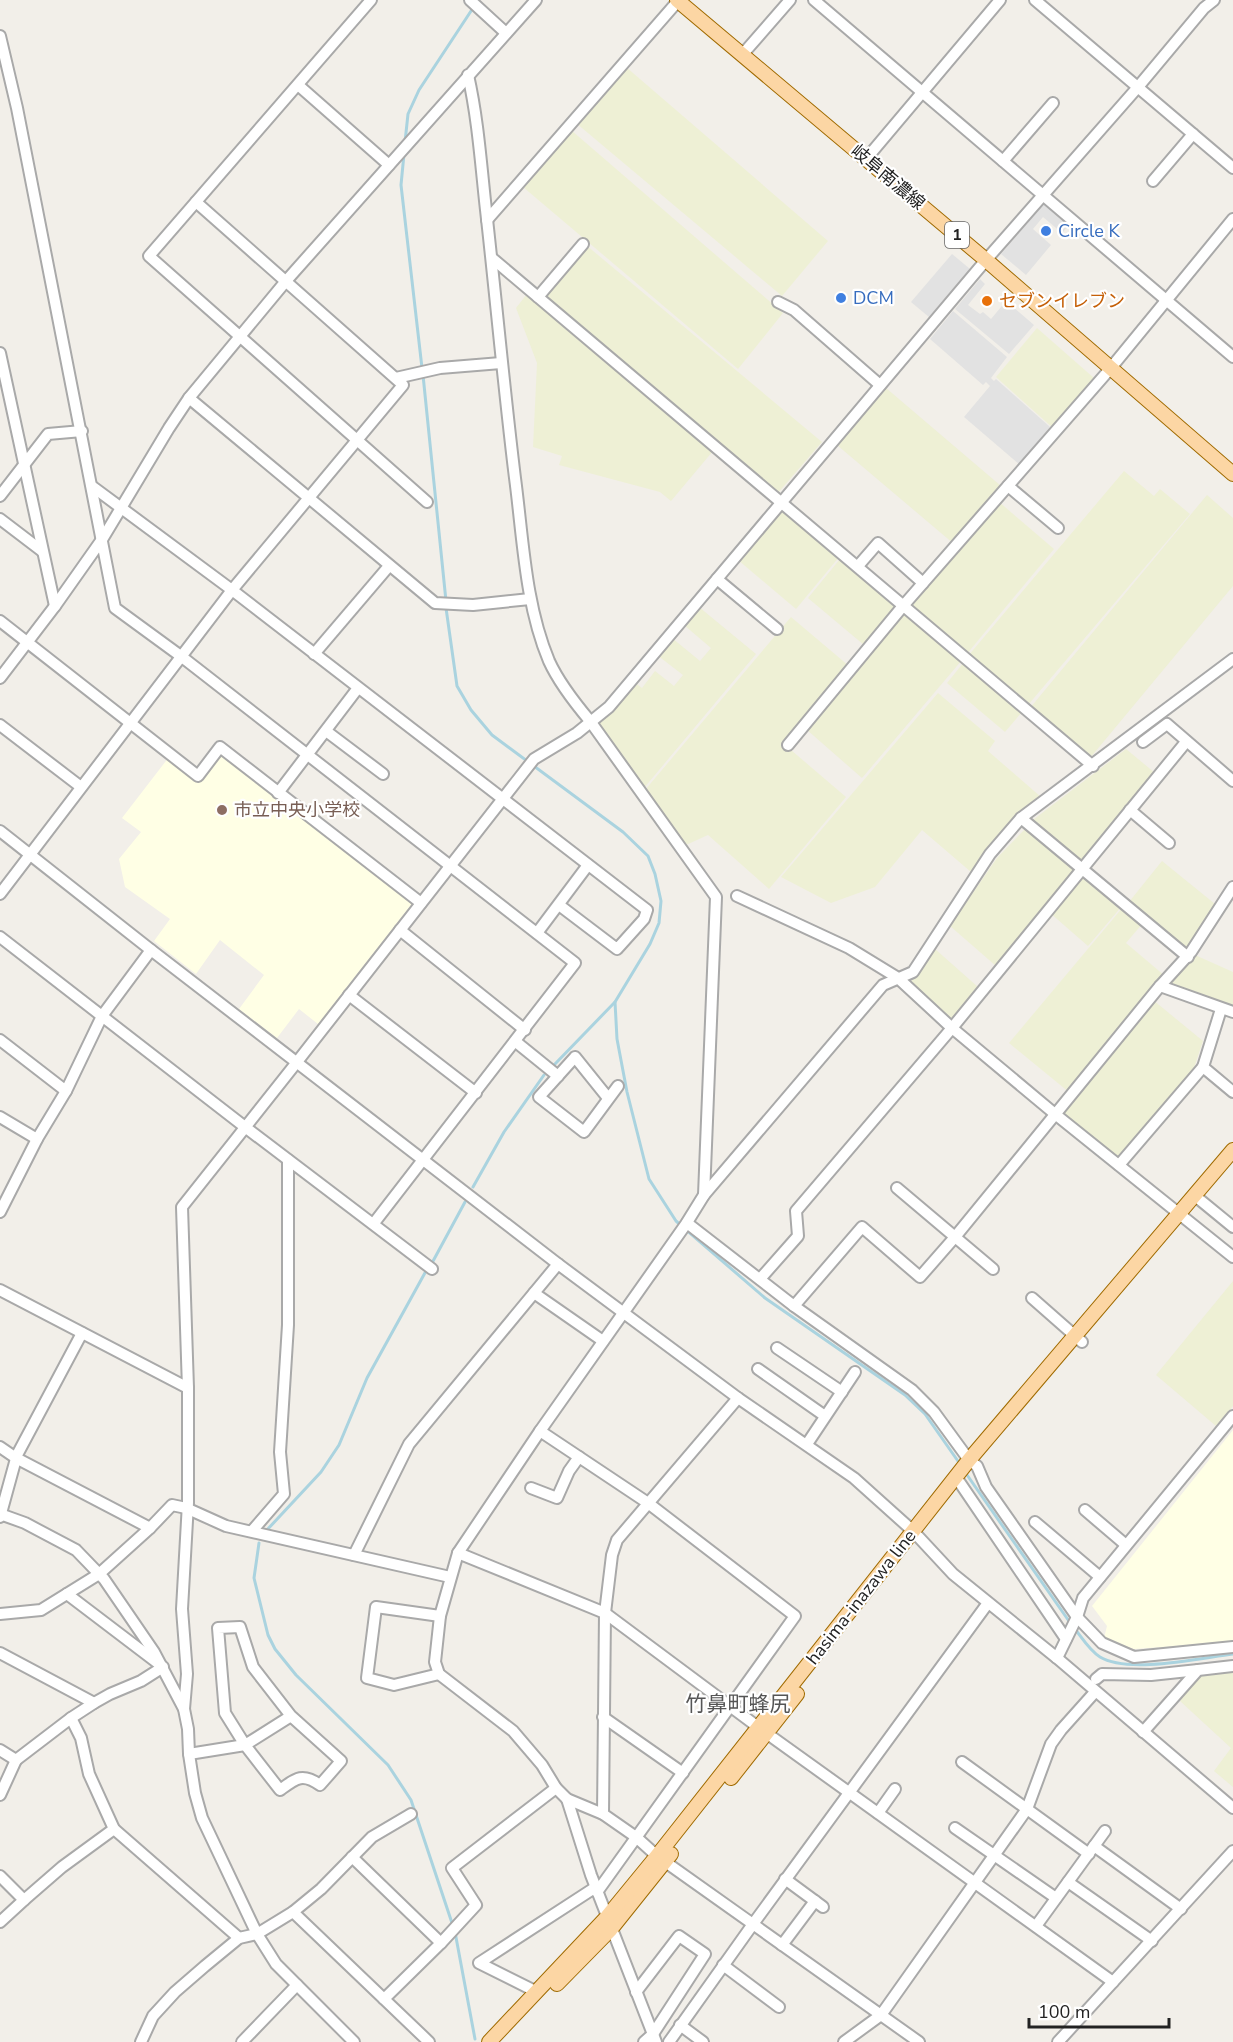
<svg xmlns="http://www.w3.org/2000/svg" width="1233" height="2042" font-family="'Nunito Sans','Noto Sans JP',sans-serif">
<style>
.education{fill:#ffffe5}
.farmland{fill:#eef0d5}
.parking{fill:#e2e2e2}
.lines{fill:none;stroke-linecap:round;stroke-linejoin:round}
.stream{stroke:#aad3df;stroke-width:3}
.minor-casing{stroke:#a9a9a9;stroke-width:14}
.major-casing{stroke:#a06b00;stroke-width:16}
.minor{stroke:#fff;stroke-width:10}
.major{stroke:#fcd6a4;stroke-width:14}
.shop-dot{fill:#3f7fe0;stroke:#fff;stroke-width:2}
.food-dot{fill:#e8710a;stroke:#fff;stroke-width:2}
.education-dot{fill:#8d6e63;stroke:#fff;stroke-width:2}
.labels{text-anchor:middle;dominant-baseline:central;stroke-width:4.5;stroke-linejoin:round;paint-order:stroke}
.shield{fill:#fff;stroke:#646464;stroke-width:1.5}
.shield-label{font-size:16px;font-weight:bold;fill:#222}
.street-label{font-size:18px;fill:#222;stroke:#fff}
.shop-label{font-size:18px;fill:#366cbe;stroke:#fff;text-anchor:start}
.food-label{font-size:18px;fill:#c56008;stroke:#fff;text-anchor:start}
.education-label{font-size:18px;fill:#785e54;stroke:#fff;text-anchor:start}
.quarter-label{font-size:21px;fill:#555;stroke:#fff}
</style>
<rect width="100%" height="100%" fill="#f2efe9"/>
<g class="education">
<path d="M219,754L411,902V905L318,1024L299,1009L277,1038L239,1009L264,975L220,940L196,974L154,941L170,919L125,887L119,859L141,832L122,818L169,757L198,780Z"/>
<path d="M1233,1430V1642L1134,1649L1104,1638L1107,1626L1092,1606Z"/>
</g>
<g class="farmland">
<path d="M626,67L828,241L782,296L576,123Z"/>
<path d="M571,130L783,313L738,369L523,187Z"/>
<path d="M586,245L822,442L777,494L544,295Z"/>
<path d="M527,294L713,451L671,501L660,492L559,465L562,456L533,447L537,363L516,308Z"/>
<path d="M1037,328L1094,378L1053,428L996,377Z"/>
<path d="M886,388L1001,486L954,544L837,445Z"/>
<path d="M1124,471L1154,496L1160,489L1190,514L1028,705L968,656Z"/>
<path d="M1207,495L1233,518V586L1090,758L1030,708Z"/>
<path d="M998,501L1054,549L966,655L907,605Z"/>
<path d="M783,508L840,556L796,609L738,560Z"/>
<path d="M840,559L897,605L864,645L808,598Z"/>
<path d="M699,607L756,654L644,788L597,723L634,682L642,688L655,671L674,686L683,675L657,655L672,638L700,661L711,648L684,625Z"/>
<path d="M902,610L962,660L862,778L806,729Z"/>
<path d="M791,617L849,666L784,744L846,797L769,889L708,835L686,845L645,790Z"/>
<path d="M964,662L1022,712L1005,732L947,683Z"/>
<path d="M938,693L995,741L988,751L1041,797L1021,813L986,850L971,872L922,830L875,887L831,903L781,877Z"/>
<path d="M1126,749L1155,773L1080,865L1029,823Z"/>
<path d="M1026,828L1076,869L996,966L950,926L997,858Z"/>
<path d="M1162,861L1215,904L1186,950L1129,902Z"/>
<path d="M1081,873L1122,906L1088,946L1049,912Z"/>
<path d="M1123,907L1143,923L1126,943L1165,976L1070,1093L1009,1043Z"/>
<path d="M935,949L978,987L952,1021L910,983Z"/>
<path d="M1195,955L1233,972V1010L1165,986Z"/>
<path d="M1153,1000L1203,1041L1193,1071L1119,1160L1059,1113Z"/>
<path d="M1233,1281V1406L1216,1426L1156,1375Z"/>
<path d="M1233,1671V1787L1214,1771L1231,1748L1180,1701L1200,1675Z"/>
</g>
<g class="parking">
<path d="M1045,202L1070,224L1062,233L1043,217L1033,229L1051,245L1026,275L1001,254Z"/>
<path d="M952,254L970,269L929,317L911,302Z"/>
<path d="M980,279L985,284L968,305L980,314L983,312L991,319L1006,301L1034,325L1009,354L955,309Z"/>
<path d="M953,311L1007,357L991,378L994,381L996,379L1050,427L1019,464L964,417L990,386L986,382L983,385L930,339Z"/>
</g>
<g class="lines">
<g class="stream">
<path d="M405,142L408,114L419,90L473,8"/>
<path d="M404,154L401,185L422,368"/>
<path d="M423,375L446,601"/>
<path d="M446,608L457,686L471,710L492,735L623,832L648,856L655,874L661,901L659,923L650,944L615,1002L555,1064"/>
<path d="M615,1002L617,1039L627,1092L649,1179L676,1221L765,1298L905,1395L925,1414L960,1464"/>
<path d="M473,1187L504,1132L544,1075"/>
<path d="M432,1263L465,1202"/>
<path d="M965,1472L1071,1624"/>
<path d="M266,1531L321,1472L339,1445L367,1378L426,1271"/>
<path d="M259,1543L254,1578L268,1635L275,1649L296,1675L388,1765L411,1800L453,1926"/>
<path d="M1075,1629C1082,1638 1090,1651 1100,1657C1128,1674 1200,1658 1233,1654"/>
<path d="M455,1932L475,2039"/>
</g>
<g class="minor-casing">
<g id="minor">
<path d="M371,0L149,256L427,502"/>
<path d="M470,0L506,33"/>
<path d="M814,0L1233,357"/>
<path d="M1035,0L1233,168"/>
<path d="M0,36L17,108L115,608L182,657L575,963L374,1223"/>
<path d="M742,55L790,0"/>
<path d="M468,75C478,119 481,165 486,210C496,299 504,389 515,478C523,538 525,604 549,661C559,683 574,702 590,721L716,897L704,1195"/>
<path d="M298,85L389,165"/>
<path d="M866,159L1000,0"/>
<path d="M1003,161L1053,103"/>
<path d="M1153,181L1193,134"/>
<path d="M487,220L678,1"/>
<path d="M493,259L1093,766"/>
<path d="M538,297L583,244"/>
<path d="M778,302L794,310L880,385"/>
<path d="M0,353L55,606"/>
<path d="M396,378L440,368L501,363"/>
<path d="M189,398L435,603L473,605L530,599"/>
<path d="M1008,486L1058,528"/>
<path d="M93,487L232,590L647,910L644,919L617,949L559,905"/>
<path d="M0,496L48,434L82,431"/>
<path d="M0,519L42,551"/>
<path d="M858,566L878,543L923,583"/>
<path d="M717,579L777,629"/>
<path d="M0,621L198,776L220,747L421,903"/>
<path d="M314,654L389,566"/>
<path d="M0,678L55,606L103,538L169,428L189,398L286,281L536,0"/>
<path d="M0,725L81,787"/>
<path d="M326,731L383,774"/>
<path d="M1143,742L1167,724L1233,781"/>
<path d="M788,745L903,606L1110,369L1233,219"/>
<path d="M278,793L358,688"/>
<path d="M1130,810L1169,843"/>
<path d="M1021,818L1188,957"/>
<path d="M0,831L151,950L558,1264L738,1398L854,1478L913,1531L953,1574L1057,1658L1233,1808"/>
<path d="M0,894L232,590L403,385L196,202"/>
<path d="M737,896L849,948L898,978L952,1028L1055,1114L1233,1257"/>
<path d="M400,930L525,1030"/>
<path d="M537,933L588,865"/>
<path d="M0,937L245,1127L432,1269"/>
<path d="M1160,986L1233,1012"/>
<path d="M349,995L476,1093"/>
<path d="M1221,1009L1203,1067L1233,1092"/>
<path d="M0,1040L66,1091"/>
<path d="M516,1042L558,1076"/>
<path d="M608,1098L575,1057L539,1097L584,1132L618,1086"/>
<path d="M0,1117L37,1139"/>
<path d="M1119,1165L1203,1067"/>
<path d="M897,1188L993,1269"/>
<path d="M1194,1195L1233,1227"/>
<path d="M0,1212L37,1139L66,1091L102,1016L151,950"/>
<path d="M687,1223L794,1306L912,1390L934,1412L969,1460L977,1466L986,1487L1077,1617L1102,1643L1134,1657L1233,1647"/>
<path d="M760,1279L798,1236L796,1211L952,1028L1186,742"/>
<path d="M0,1290L188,1388"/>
<path d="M534,1293L603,1341"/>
<path d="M1032,1298L1082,1342"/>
<path d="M794,1306L862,1227L920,1277L955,1237L1160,986L1191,952L1233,887"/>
<path d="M777,1348L842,1392"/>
<path d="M758,1369L825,1416"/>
<path d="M540,1431L648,1503L795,1616L597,1892"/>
<path d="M807,1444L855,1372"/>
<path d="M0,1447L16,1458L150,1528L172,1505L186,1508L226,1526L450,1577"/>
<path d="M956,1477L1066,1639"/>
<path d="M531,1488L557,1498L569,1471L579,1457"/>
<path d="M1085,1510L1126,1545"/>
<path d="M0,1514L25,1523L76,1550L104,1579L154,1652L184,1709L188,1729L189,1754L195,1793L202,1818L257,1934L276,1964L354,2042"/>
<path d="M0,1517L17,1455L82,1333"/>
<path d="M1035,1522L1100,1577"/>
<path d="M252,1531L284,1494L280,1452L288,1325V1160"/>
<path d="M458,1553L605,1613L758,1727L1113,1982"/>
<path d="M354,1555L409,1444L558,1264"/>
<path d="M0,1614L41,1610L99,1574L150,1528"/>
<path d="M0,1653L94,1703"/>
<path d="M1057,1658L1077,1617L1083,1598L1233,1416"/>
<path d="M439,1674L394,1685L367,1678L376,1607L440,1616"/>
<path d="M1096,1679L1102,1674L1151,1675L1198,1670"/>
<path d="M184,1709L187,1674L182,1609L188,1503V1388L182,1207L297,1062L534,759L577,733L609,707L986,260L1138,87L1204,8L1214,0"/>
<path d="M603,1717L683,1773"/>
<path d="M71,1718L81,1738L89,1774L114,1829L239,1938"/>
<path d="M1143,1732L1198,1670L1233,1666"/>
<path d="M0,1750L16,1760L71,1718L94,1703L110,1694L141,1681L163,1667L67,1594"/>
<path d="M189,1754L245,1745L291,1716L341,1761L320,1785C302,1772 295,1779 280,1790L245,1745L225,1713L218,1628L240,1627L253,1667L291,1716"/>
<path d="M962,1762L1089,1854"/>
<path d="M0,1795L16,1760"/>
<path d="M567,1799L591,1875L656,2042"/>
<path d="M878,1813L895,1789"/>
<path d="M603,1814L605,1613L612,1555L617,1540L738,1398"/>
<path d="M955,1828L1056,1898"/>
<path d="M1094,1846L1181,1909"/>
<path d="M352,1857L441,1943L384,1999L429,2042"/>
<path d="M0,1876L24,1900L62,1867L114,1829"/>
<path d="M785,1879L823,1907"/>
<path d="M1068,1882L1152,1941"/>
<path d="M293,1912L384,1999"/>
<path d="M0,1922L24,1900"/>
<path d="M1036,1926L1105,1831"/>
<path d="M441,1943L476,1905L452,1868L556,1788"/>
<path d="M782,1945L815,1901"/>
<path d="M723,1965L779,2007"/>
<path d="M537,1992L479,1963L596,1887"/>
<path d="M636,1992L679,1936L705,1954L653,2034L644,2042"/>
<path d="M680,2025L703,2042"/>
<path d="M141,2042L153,2016L175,1992L205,1966L239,1938L257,1934L293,1912L321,1889L372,1837L411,1814"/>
<path d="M242,2042L297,1985"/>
<path d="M669,2042L753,1924L988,1603"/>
<path d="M844,2042L881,2015L1027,1809L1051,1744L1061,1730L1095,1692"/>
<path d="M919,2042L657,1856L636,1837L603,1814L567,1799L556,1788L542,1765L513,1731L439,1674L435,1662L440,1616L458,1553L540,1431L686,1224L704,1195L883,985L913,972L990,854L1021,818L1233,659"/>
<path d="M1058,2042L1233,1851"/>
</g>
</g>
<g class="major-casing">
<g id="major">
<path d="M677,0L986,260L1233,474"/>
<path d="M731,1778L797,1694"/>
<path d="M557,1984L611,1929L671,1854"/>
<path d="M489,2042L607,1917L657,1856L969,1460L1233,1150"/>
</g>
</g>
<use href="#minor" class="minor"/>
<use href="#major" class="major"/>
</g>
<g class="shop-dot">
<circle cx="1046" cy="231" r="6"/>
<circle cx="841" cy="298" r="6"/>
</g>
<circle class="food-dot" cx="987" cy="301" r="6"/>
<circle class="education-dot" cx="222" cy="810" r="6"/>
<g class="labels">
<rect class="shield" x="945" y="222" width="24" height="26" rx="4.5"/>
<g class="shield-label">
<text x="957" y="235">1</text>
</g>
<g class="street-label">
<text transform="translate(888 177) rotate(40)">岐阜南濃線</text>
<text transform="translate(861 1597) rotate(-52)">hasima-inazawa line</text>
</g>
<g class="shop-label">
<text x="1058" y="231">Circle K</text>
<text x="853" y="298">DCM</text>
</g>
<g class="food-label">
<text x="999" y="301">セブンイレブン</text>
</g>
<g class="education-label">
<text x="234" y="810">市立中央小学校</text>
</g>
<g class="quarter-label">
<text x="738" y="1704">竹鼻町蜂尻</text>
</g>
</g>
<path d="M1029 2018v9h140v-9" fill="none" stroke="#222222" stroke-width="3"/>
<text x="1038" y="2018" font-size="18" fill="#222222" stroke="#ffffff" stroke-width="4.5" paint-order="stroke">100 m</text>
</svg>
